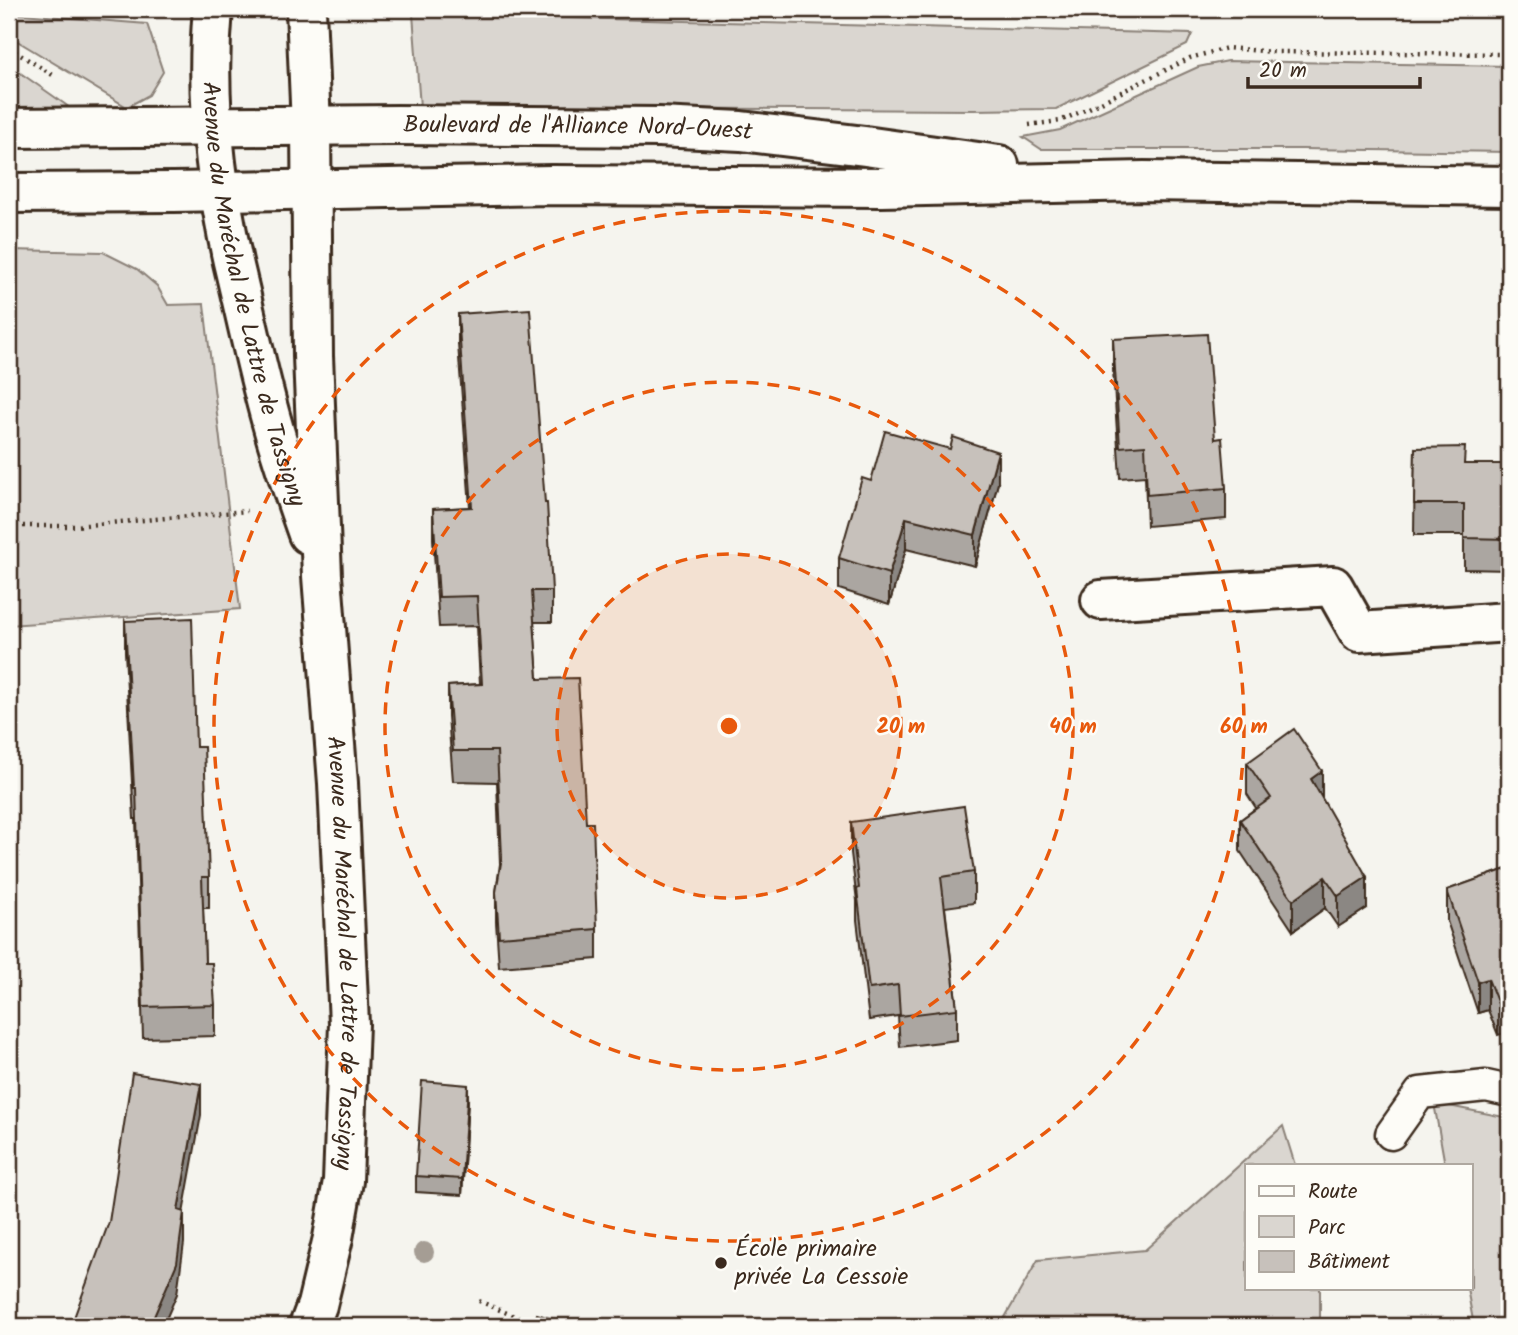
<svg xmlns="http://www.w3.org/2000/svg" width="1518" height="1335" font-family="Kalam,sans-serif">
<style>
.green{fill:#dad6d0;stroke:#8a8077;stroke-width:2}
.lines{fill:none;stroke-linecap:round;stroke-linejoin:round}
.service-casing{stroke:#3b2a1e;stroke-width:35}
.minor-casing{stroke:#3b2a1e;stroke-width:44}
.tertiary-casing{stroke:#3b2a1e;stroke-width:44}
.secondary-casing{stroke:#3b2a1e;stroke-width:44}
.path{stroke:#3b2a1e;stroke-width:4.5;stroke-dasharray:2 5;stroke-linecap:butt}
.service{stroke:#fdfcf7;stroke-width:30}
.minor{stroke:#fdfcf7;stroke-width:38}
.tertiary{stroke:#fdfcf7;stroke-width:38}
.secondary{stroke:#fdfcf7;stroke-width:38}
.tree{fill:#a59d94}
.wall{fill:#aba6a1;stroke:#3b2a1e;stroke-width:2}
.shaded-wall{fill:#8b8783;stroke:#3b2a1e;stroke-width:2}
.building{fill:#c7c1bb;stroke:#3b2a1e;stroke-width:2}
.ring{fill:none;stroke:#e8590c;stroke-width:3.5;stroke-dasharray:12 9}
.poi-dot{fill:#3b2a1e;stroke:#fdfcf7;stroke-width:2.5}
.labels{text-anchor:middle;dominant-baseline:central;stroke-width:5;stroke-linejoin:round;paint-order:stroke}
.street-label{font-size:24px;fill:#3b2a1e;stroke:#fdfcf7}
.poi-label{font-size:24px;fill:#3b2a1e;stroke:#fdfcf7;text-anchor:start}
.centre{fill:#e8590c;stroke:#fdfcf7;stroke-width:3.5}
.ring-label{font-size:21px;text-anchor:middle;font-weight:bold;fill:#e8590c;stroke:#fdfcf7;stroke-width:5;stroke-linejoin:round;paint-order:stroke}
</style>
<rect width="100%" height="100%" fill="#f5f4ee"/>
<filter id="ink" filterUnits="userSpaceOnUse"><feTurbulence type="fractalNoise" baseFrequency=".0143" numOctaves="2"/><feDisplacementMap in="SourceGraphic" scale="14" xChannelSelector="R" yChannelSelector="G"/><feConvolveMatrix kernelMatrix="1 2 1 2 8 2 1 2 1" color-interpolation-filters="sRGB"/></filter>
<g filter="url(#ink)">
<g class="green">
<path d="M9,13L147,24L163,72L149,95L127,107L9,36Z"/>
<path d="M413,14L1192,34L1187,45L1056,109L973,110L420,107Z"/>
<path d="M1228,61L1509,66V152L1302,149H1041L1023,137L1060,130L1198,67Z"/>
<path d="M9,65L79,114L9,111Z"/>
<path d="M9,250L103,252L137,269L157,286L168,305L204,304L240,609L9,625Z"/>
<path d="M1434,1103L1509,1118V1326H1474L1467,1288H1471V1165H1445Z"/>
<path d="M1283,1126L1295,1165H1247V1288H1320V1326H1000L1038,1260L1145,1250Z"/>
</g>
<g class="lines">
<g class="service-casing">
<path id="service" d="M1391,1134L1420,1093L1486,1086L1509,1091"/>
</g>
<g class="minor-casing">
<path id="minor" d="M1101,600L1333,586L1359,632L1509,622"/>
</g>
<g class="tertiary-casing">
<g id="tertiary">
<path id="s1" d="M9,128L398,125L659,127L741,131L865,146L999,165"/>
<path d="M9,193L174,192L551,185L881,187L1144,181L1509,186"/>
</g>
</g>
<g class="secondary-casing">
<g id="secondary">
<path id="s2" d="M213,9C205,93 215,180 233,262C246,316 257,370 272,423C282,460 295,497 308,534"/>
<path id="s3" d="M306,9L311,126L313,356L322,576L338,783L349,1024L343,1181L333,1238L317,1305L309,1326"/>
</g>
</g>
<g class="path">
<path d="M9,48L56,77"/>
<path d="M1029,125L1060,121L1087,109L1190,58L1227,48L1274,52L1509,54"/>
<path d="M9,526H75L247,511"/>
<path d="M479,1301L521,1319L537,1322"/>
</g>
<use href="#service" class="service"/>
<use href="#minor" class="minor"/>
<use href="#tertiary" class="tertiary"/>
<use href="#secondary" class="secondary"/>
</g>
<circle class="tree" cx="424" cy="1252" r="10"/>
<g class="wall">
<path d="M458,314L552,591V622H534L538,679L586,823L597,929V959L499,967L496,922V892L500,864L497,782L453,781L448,716V686L480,684L477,626L439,627L433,539V509L470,507L458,344Z"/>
<path d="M1113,339L1215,439L1226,488V519L1147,526L1145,476L1120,478L1113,370Z"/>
<path d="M1415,448L1465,464H1509V570L1464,569V535H1414Z"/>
<path d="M871,481L998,483L975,566L906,549L889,605L839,589V558Z"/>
<path d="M125,621L196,747L209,877V908H203L205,963L215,1005V1036L143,1038L136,819H134L125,652Z"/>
<path d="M1247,763L1322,799L1367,908L1338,927L1325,908L1293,931L1240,851V820L1256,808L1247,794Z"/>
<path d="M851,822L974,872V903L945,907L957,1009V1040L900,1047L898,1016L869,1020L857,920V901L851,853Z"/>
<path d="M1509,868L1498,1035L1488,1010L1478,1013L1447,921V890Z"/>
<path d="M468,1101L462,1195L416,1192V1176Z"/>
</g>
<g class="shaded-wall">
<path d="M998,452V483L975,566V535Z"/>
<path d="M906,518V549L889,605V574Z"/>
<path d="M1322,771V802L1311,779Z"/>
<path d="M1325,877V908L1293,931V900Z"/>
<path d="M1367,877V908L1338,927V896Z"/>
<path d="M1488,979V1010L1478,1013V982Z"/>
<path d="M1509,1001V1032L1498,1035V1004Z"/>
<path d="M201,1084V1115L178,1241V1210Z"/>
<path d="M468,1085V1101L462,1195V1179Z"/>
<path d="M184,1212V1243L177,1294L163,1326H150Z"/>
</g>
<g class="building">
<path d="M530,309L545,503H547L552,591H532L538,679L578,678L586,823H593L597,929L499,937L496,892L502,857L497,751H453L448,686L482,684L477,596L439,597L433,509L472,507L458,314Z"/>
<path d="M1207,334L1215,439L1222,438L1226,488L1147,495L1145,445L1120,447L1113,339Z"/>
<path d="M885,431L950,449L953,437L998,452L975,535L906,518L889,574L839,558L862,478L871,481Z"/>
<path d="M1465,447L1464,464H1509V539L1464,538V504H1414L1415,448Z"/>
<path d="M192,618L196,747H204L209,877H202L205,963H212L215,1005L143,1007L136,788H134L125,621Z"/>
<path d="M1294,729L1322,771L1311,779L1367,877L1338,896L1325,877L1293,900L1240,820L1271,798L1247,763Z"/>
<path d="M964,806L974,872L941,877L957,1009L900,1016L898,985L869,989L857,889L859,888L851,822Z"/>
<path d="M1509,868V1001L1498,1004L1488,979L1478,982L1447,890Z"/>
<path d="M132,1073L201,1084L178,1210L184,1212L177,1263L150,1326H71L109,1222Z"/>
<path d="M422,1081L468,1085L462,1179L416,1176Z"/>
<path d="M537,1314L574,1326H533Z"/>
<path d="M505,1321L525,1326H503Z"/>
</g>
</g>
<circle cx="729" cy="726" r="172" fill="#e8590c" fill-opacity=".12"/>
<g class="ring">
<circle cx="729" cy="726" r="172"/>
<circle cx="729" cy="726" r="344"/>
<circle cx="729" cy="726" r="515"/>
</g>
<circle class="poi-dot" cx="721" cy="1263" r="7"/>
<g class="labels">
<g class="street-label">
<text stroke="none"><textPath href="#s1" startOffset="569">Boulevard de l'Alliance Nord-Ouest</textPath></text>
<text stroke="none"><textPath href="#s2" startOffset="290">Avenue du Maréchal de Lattre de Tassigny</textPath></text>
<text stroke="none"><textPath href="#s3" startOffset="945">Avenue du Maréchal de Lattre de Tassigny</textPath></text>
</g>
<g class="poi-label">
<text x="735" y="1249">École primaire<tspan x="735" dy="28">privée La Cessoie</tspan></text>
</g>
</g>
<circle cx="729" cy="726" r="10" class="centre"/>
<g class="ring-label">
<text x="901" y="733">20 m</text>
<text x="1073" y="733">40 m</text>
<text x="1244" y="733">60 m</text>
</g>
<rect width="1518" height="1335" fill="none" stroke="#fdfcf7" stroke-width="35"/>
<rect x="18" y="18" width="1483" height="1300" fill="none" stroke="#3b2a1e" stroke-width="2.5" filter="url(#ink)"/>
<rect x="1245" y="1164" width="228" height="126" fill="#fdfcf7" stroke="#afa8a0" stroke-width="2"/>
<rect x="1259" y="1186" width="35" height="10" fill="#fdfcf7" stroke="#afa8a0" stroke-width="2"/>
<text x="1308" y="1198" font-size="21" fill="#3b2a1e">Route</text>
<rect x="1259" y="1216" width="35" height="21" fill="#dad6d0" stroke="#afa8a0" stroke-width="2"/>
<text x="1308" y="1234" font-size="21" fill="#3b2a1e">Parc</text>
<rect x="1259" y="1251" width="35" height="21" fill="#c7c1bb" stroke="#afa8a0" stroke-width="2"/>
<text x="1308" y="1268" font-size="21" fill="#3b2a1e">Bâtiment</text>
<path d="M1248 77v10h172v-10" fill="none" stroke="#3b2a1e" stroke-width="3.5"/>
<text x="1259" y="77" font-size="21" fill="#3b2a1e" stroke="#fdfcf7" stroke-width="5" paint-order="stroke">20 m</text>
</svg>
